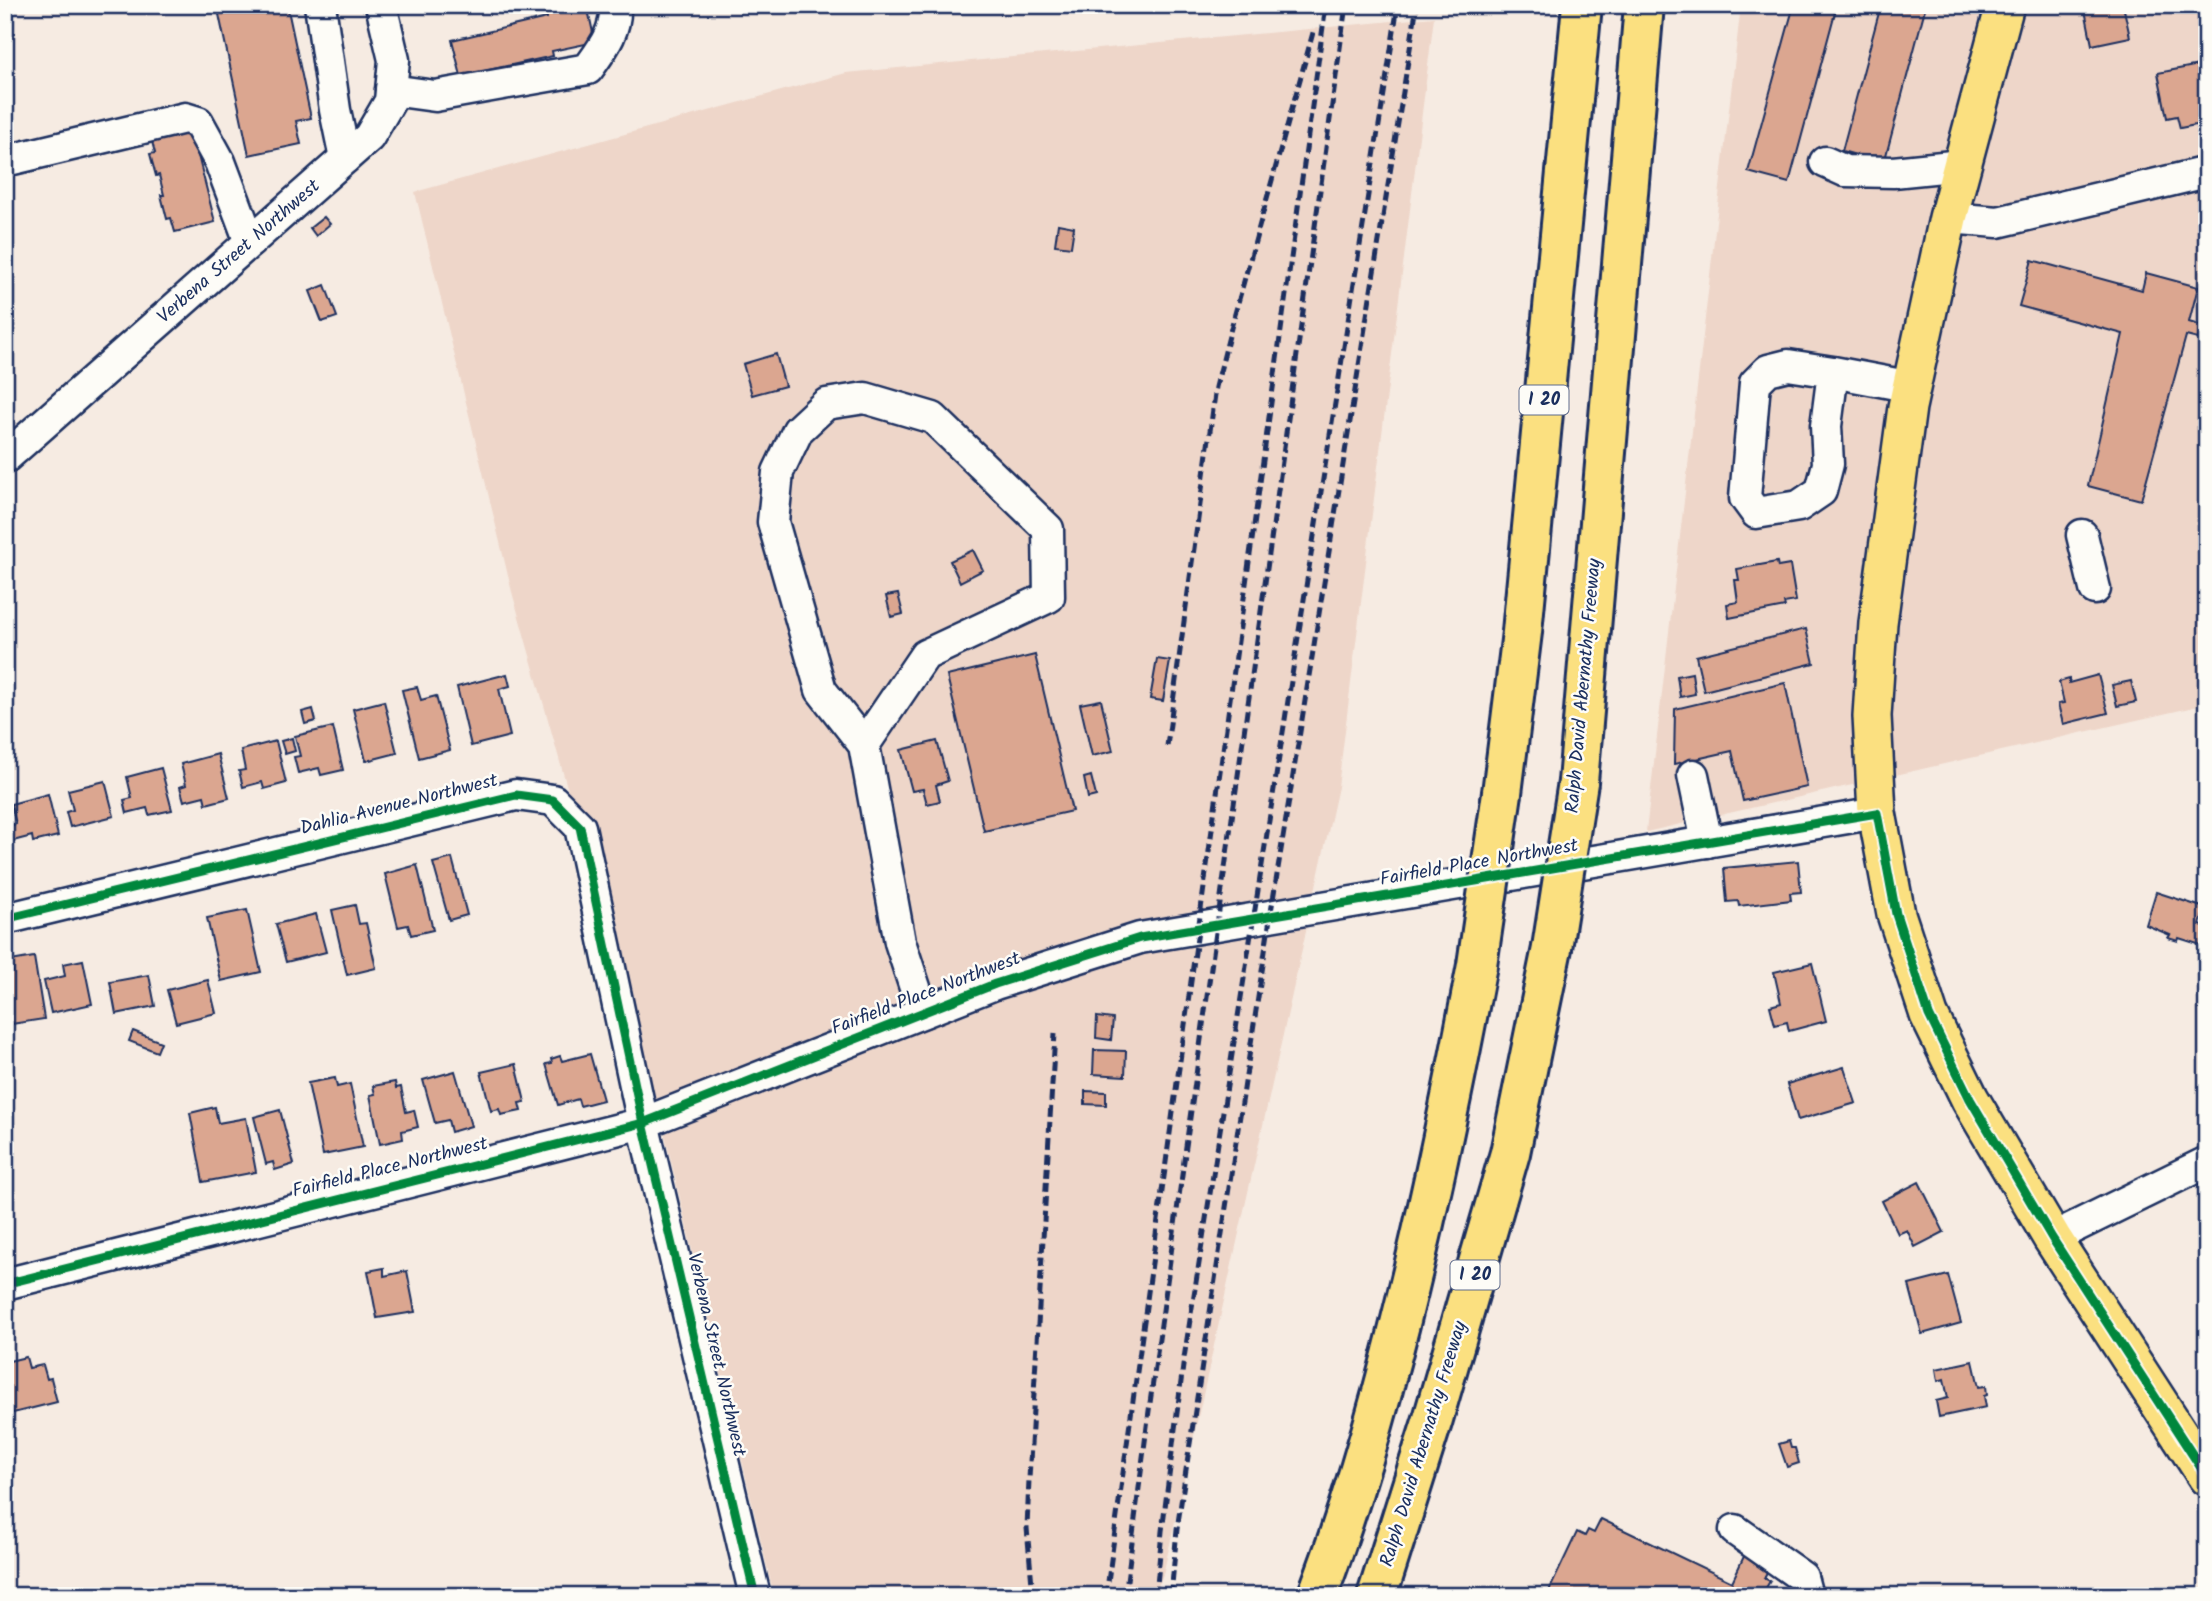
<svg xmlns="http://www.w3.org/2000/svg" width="2212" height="1601" font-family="Kalam,sans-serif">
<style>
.built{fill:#eed6c9}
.building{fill:#dba690;stroke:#1b2f5e;stroke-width:2}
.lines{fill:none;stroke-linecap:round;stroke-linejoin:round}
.minor-casing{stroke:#1b2f5e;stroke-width:35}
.major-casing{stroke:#1b2f5e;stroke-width:42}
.highway-casing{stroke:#1b2f5e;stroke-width:44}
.minor{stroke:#fdfcf7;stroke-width:30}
.major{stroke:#fbe080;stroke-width:37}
.highway{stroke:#fbe080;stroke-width:38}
.rail{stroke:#1b2f5e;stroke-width:5;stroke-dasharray:10 5;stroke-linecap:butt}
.highway-bridge-casing{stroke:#1b2f5e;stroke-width:44;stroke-linecap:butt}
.highway-bridge{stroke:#fbe080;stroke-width:38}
.cycleway-casing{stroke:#fdfcf7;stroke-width:13}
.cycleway{stroke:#00873e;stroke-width:9}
.labels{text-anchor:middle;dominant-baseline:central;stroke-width:5;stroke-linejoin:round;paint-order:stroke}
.shield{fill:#fdfcf7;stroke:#5f6c8c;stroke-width:2}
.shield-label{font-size:18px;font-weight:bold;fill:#1b2f5e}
.street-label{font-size:19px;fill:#1b2f5e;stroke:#fdfcf7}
</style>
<rect width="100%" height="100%" fill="#f6ebe2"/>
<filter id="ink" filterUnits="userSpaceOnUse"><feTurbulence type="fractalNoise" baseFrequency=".0143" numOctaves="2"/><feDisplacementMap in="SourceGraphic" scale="14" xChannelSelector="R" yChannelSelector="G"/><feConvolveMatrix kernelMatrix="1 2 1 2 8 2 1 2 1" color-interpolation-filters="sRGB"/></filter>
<g filter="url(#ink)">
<g class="built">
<path d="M1741,5H2207V704L1646,832Z"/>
<path d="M1434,17L1338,787L1163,1575L1154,1596H774L663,1127L512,592L415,192L846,73Z"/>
</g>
<g class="building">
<path d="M217,5H287L311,118L296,121L301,144L249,155Z"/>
<path d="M545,5H587L595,42L552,51L553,56L461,76L452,40L547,18Z"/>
<path d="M1794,5H1837L1789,183L1748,172Z"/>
<path d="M1881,5H1926L1884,163L1842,151Z"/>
<path d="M2084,5H2123L2130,37L2092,45Z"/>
<path d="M2199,65L2202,80H2207V113L2200,114L2201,124L2180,128L2177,116L2167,118L2158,73Z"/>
<path d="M191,128L215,222L175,232L171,218L167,219L161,195H164L159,175L156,176L150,154L155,153L151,138Z"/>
<path d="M324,217L330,224L316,236L310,228Z"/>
<path d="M1058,224L1074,227L1071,247L1055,245Z"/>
<path d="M2032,260L2142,290L2146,273L2198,287L2189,322L2202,326L2198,339L2186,336L2141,500L2088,486L2123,334L2019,306Z"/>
<path d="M325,285L337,317L322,322L310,291Z"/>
<path d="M776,354L785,386L752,395L743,364Z"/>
<path d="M973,550L983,570L960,582L950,561Z"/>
<path d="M1777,562L1778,567L1790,565L1796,601L1784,603L1785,607L1729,618L1727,604L1738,602L1735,580H1739L1737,569Z"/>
<path d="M898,594L903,614L891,617L886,596Z"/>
<path d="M1806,629L1814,663L1704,691L1696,656Z"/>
<path d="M1035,655L1072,811L984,831L947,676Z"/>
<path d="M1157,659L1170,661L1163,701L1150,699Z"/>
<path d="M1692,673L1695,694L1680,697L1677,676Z"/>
<path d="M507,674L510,686L499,689L510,736L471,746L457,687Z"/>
<path d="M2098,675L2108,713L2063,724L2058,704L2064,703L2059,682L2069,679V683Z"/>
<path d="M2131,681L2136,702L2117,706L2112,685Z"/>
<path d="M1785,683L1807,787L1743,801L1732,751L1674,764L1675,709Z"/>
<path d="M417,687L421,700L436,696L450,750L419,758L402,690Z"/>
<path d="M1101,700L1113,751L1092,756L1080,704Z"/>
<path d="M384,701L397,753L366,761L353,709Z"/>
<path d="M313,709L316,721L305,724L302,712Z"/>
<path d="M333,727L343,770L321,775L319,768L298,773L294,757L300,756L295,736Z"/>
<path d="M292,738L295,751L285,754L281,741Z"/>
<path d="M276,741L286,783L264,789L262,782L243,787L239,771L245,770L241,750Z"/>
<path d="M937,741L948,781L936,785L940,801L927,804L923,789L912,791L901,750Z"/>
<path d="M218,754L229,798L206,804L204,796L184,801L180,787L186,785L181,764Z"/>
<path d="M161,768L172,810L149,815L147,808L127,813L124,800L132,798L127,777Z"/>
<path d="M1091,776L1096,796L1088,798L1084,778Z"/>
<path d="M105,781L114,816L70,827L66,812L73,810L68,790Z"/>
<path d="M48,794L58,836L33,842L32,836L13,841L9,826L16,824L11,804Z"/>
<path d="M452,858L467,915L449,920L433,863Z"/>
<path d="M1798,861L1801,892L1790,893L1791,900L1739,906L1738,901L1727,902L1724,868Z"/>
<path d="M417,865L433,930L411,935L408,925L398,927L385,874Z"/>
<path d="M2156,892L2205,908L2200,925L2207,927V947L2179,938L2178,941L2168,938L2170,935L2146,925Z"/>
<path d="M355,905L359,924L366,923L376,968L347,975L332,910Z"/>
<path d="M247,910L261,972L221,981L207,918Z"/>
<path d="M316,914L326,952L286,962L276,924Z"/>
<path d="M34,957L44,1019L5,1025V973L13,972L11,961Z"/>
<path d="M83,960L92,1004L51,1013L44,981L65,976L63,964Z"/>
<path d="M1812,963L1826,1021L1789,1031L1787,1022L1775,1025L1770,1006L1781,1003L1774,972Z"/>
<path d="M149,975L155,1006L116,1014L110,982Z"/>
<path d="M208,980L216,1013L176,1023L167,990Z"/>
<path d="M1097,1017L1113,1019L1111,1040L1096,1038Z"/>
<path d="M133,1031L161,1042L157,1052L129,1041Z"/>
<path d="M1094,1050L1126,1051L1125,1076L1093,1074Z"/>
<path d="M590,1054L603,1100L580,1106L578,1099L558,1105L546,1064L552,1063L551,1059L560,1056L562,1061Z"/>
<path d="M516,1064L525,1102L519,1103L521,1111L501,1115L499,1109L491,1111L481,1072Z"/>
<path d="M1844,1067L1856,1103L1798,1120L1787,1084Z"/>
<path d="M455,1071L471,1126L451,1132L448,1120L435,1123L423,1080Z"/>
<path d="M335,1078L337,1087L350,1084L363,1147L323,1155L308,1083Z"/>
<path d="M395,1082L396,1088L401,1087L406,1112L414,1110L418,1127L402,1131L403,1139L380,1144L370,1095L375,1094L373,1086Z"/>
<path d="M1085,1091L1106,1092V1105L1085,1104Z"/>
<path d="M215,1107L218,1123L246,1118L256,1172L203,1182L190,1113Z"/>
<path d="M280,1110L294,1164L275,1170L273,1162L266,1164L254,1117Z"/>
<path d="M1919,1182L1944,1232L1915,1247L1907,1230L1898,1234L1882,1201Z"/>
<path d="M384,1268V1276L407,1271L415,1312L377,1318L368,1271Z"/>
<path d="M1948,1275L1961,1323L1922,1334L1909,1285Z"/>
<path d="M26,1357L29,1368L43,1365L47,1379L51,1378L57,1402L9,1414L5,1399V1362Z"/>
<path d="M1973,1361L1979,1387L1986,1386L1987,1395L1984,1396L1986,1407L1939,1417L1936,1401L1948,1398L1944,1379L1938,1381L1936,1369Z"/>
<path d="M1789,1441L1791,1448H1795L1799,1463L1787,1467L1779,1444Z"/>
<path d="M1601,1519L1732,1582L1745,1554L1770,1566L1764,1578L1770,1581L1766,1588L1773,1592L1771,1596H1553L1554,1594L1549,1591L1577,1532L1585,1536L1588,1530L1594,1533Z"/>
</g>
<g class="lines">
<g class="minor-casing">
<g id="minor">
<path d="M320,5L335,110L345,158"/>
<path d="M391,90L435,96L588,69C602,49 617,31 615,5"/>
<path d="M5,161L185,118L198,122L220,162L250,242"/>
<path d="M1825,162L1845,171L1893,172L1962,165"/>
<path d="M1948,218L1998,222L2207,172"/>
<path d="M1833,372L1788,365L1768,370L1755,383L1745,498L1756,513L1799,506L1821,491L1828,464L1826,426L1833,372L1912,387"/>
<path d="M5,458L369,137L390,101L394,60L381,5"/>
<path d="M2082,535L2095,589"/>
<path d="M864,745L821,690L773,522L778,472L798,430L826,404L865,398L933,418L1048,529L1049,597L925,655L864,745L900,942L923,1012"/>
<path d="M1693,775L1707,842"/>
<path d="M5,919L516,795L553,800L580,827L643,1123L755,1596"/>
<path d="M2052,1238L2207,1162"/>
<path d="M5,1284L643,1123L995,984L1140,938L1877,813"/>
<path d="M1735,1530L1802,1577L1807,1596"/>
</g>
</g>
<g class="major-casing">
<path id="major" d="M2005,5L1948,218L1907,407L1878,623L1872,716L1877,813L1896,914L1929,1015L1970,1099L2052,1238L2207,1477"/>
</g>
<g class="highway-casing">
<g id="highway">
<path d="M1578,782L1644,5"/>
<path d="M1502,793L1522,632L1582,5"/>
<path d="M1317,1596C1343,1528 1364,1459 1383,1389C1421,1249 1450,1107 1477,965"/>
<path d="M1377,1596L1433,1419L1510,1153L1552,948"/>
</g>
</g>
<use href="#minor" class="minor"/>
<use href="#major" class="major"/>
<use href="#highway" class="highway"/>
<g class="rail">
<path d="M1167,746L1216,387L1231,328L1314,29"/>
<path d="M1033,1596L1027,1528L1029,1479L1055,1033"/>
<path d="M1106,1596L1326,5"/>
<path d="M1125,1596L1150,1403L1346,5"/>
<path d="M1156,1596L1162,1531L1184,1358L1398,5"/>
<path d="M1171,1596L1177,1529L1271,912L1417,5"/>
</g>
<g class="highway-bridge-casing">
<g id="highway-bridge">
<path d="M1552,948L1578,782"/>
<path d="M1477,965L1502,793"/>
</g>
</g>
<use href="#highway-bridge" class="highway-bridge"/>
<g class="cycleway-casing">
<g id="cycleway">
<path d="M5,919L516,795L553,800L580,827L643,1123L755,1596"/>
<path d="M5,1284L643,1123L995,984L1140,938L1877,813L1896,914L1929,1015L1970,1099L2052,1238L2207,1477"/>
</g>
</g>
<use href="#cycleway" class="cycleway"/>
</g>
</g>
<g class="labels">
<g class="shield">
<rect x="1519.5" y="385.5" width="49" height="29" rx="5"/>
<rect x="1450.5" y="1260.5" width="49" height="29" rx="5"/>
</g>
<g class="shield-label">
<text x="1544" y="400">I 20</text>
<text x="1475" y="1275">I 20</text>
</g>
<g class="street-label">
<text transform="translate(239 252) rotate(-41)">Verbena Street Northwest</text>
<text transform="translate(1584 686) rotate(-85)">Ralph David Abernathy Freeway</text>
<text transform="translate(399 805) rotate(-14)">Dahlia Avenue Northwest</text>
<text transform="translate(1479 863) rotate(-10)">Fairfield Place Northwest</text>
<text transform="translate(926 994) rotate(-21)">Fairfield Place Northwest</text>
<text transform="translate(390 1168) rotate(-14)">Fairfield Place Northwest</text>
<text transform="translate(716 1355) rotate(77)">Verbena Street Northwest</text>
<text transform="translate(1424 1444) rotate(-73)">Ralph David Abernathy Freeway</text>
</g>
</g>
<rect width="2212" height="1601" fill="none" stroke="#fdfcf7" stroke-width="28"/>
<rect x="14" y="14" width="2184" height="1573" fill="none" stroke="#1b2f5e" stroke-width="2.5" filter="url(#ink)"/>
</svg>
